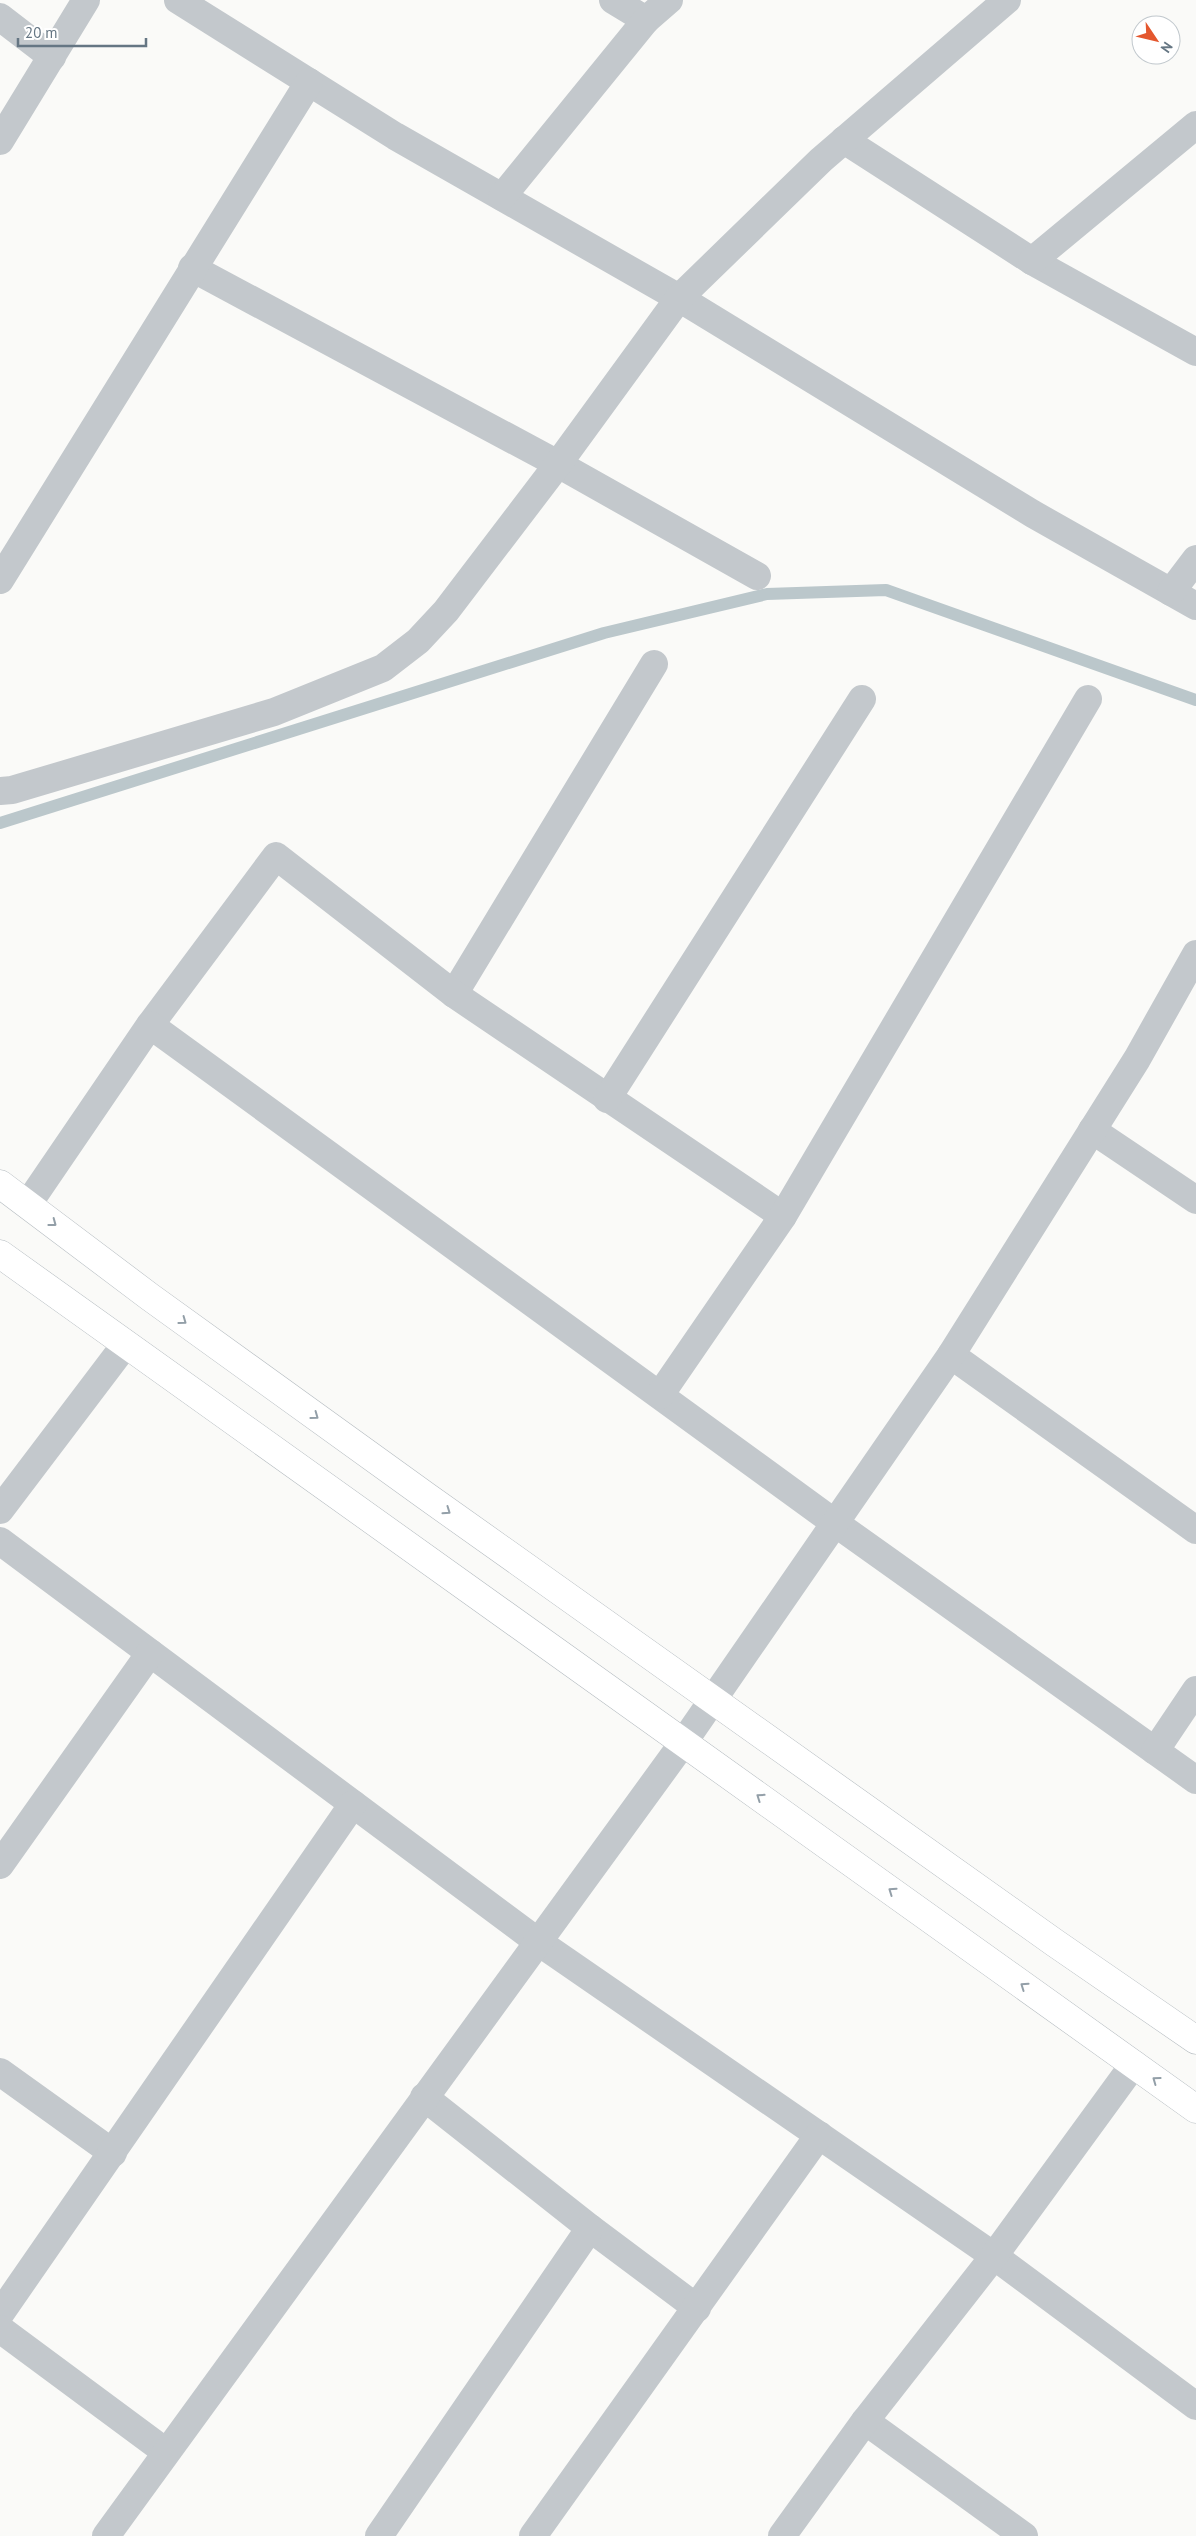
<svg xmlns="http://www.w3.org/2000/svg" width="1196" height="2536" font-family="'PT Sans',sans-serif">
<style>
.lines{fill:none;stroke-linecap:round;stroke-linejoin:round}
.stream{stroke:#bbc7cb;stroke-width:12}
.secondary-casing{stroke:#b3babf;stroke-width:29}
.street{stroke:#c3c8cc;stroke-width:28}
.secondary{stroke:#fff;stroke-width:28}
.oneway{stroke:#939fa8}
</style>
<rect width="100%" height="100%" fill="#fafaf8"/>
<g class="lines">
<path class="stream" d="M0,823L604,633L767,594L886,590L1196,700"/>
<g class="secondary-casing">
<g id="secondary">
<path d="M0,1184L150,1297L426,1496L1055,1943L1196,2040"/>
<path d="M0,1254L1196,2109"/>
</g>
</g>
<g class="street">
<path d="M178,0L395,136L679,298L1033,514L1196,606"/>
<path d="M613,0L646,20"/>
<path d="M0,17L52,57"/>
<path d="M844,140L1032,261L1196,352"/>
<path d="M0,141L86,0"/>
<path d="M502,197L646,20L669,0"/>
<path d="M1032,261L1196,125"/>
<path d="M192,268L558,464L757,576"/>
<path d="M0,580L309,82"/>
<path d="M1171,592L1196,559"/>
<path d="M0,791L12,790L274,712L383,668L418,641L446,611L558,464L679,298L821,160L1007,0"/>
<path d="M454,994L654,664"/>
<path d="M150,1025L276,856L454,994L783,1216"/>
<path d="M607,1099L862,699"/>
<path d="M1092,1130L1196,1200"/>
<path d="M28,1204L150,1025L835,1523L1196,1780"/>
<path d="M951,1355L1196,1530"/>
<path d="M660,1395L783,1216L1088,699"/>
<path d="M0,1510L125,1345"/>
<path d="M0,1541L537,1941L994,2256L1196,2406"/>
<path d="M1155,1751L1196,1690"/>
<path d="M0,1865L150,1653"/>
<path d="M0,2072L113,2153"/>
<path d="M424,2097L590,2228L697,2308"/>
<path d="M0,2314L353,1804"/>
<path d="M0,2329L166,2452"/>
<path d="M865,2421L1024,2536"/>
<path d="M106,2536L683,1743L951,1355L1137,1059L1196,954"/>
<path d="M379,2536L590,2228"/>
<path d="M533,2536L819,2135"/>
<path d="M782,2536L865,2421L994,2256L1134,2064"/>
</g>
<use href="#secondary" class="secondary"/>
</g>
<defs><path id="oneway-chevron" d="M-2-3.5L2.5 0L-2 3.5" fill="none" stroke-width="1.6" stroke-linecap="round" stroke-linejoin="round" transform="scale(1.25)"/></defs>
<g class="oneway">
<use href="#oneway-chevron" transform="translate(53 1223) rotate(37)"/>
<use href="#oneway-chevron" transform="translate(183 1321) rotate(36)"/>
<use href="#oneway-chevron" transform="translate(315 1416) rotate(36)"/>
<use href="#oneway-chevron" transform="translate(447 1511) rotate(35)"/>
<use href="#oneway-chevron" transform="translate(760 1797) rotate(-145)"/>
<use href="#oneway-chevron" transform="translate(892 1891) rotate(-145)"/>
<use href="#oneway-chevron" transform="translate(1024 1986) rotate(-145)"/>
<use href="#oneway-chevron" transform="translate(1156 2080) rotate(-144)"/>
</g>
<g transform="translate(1156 40) rotate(125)"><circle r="24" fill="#ffffff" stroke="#c1c8cd"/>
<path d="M0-4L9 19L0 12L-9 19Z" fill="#e4572e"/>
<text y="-8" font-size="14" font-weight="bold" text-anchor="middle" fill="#657683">N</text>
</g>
<path d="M18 38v8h128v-8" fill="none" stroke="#657683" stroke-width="2.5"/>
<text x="25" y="38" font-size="15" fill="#657683" stroke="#ffffff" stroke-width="4" paint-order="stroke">20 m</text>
</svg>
